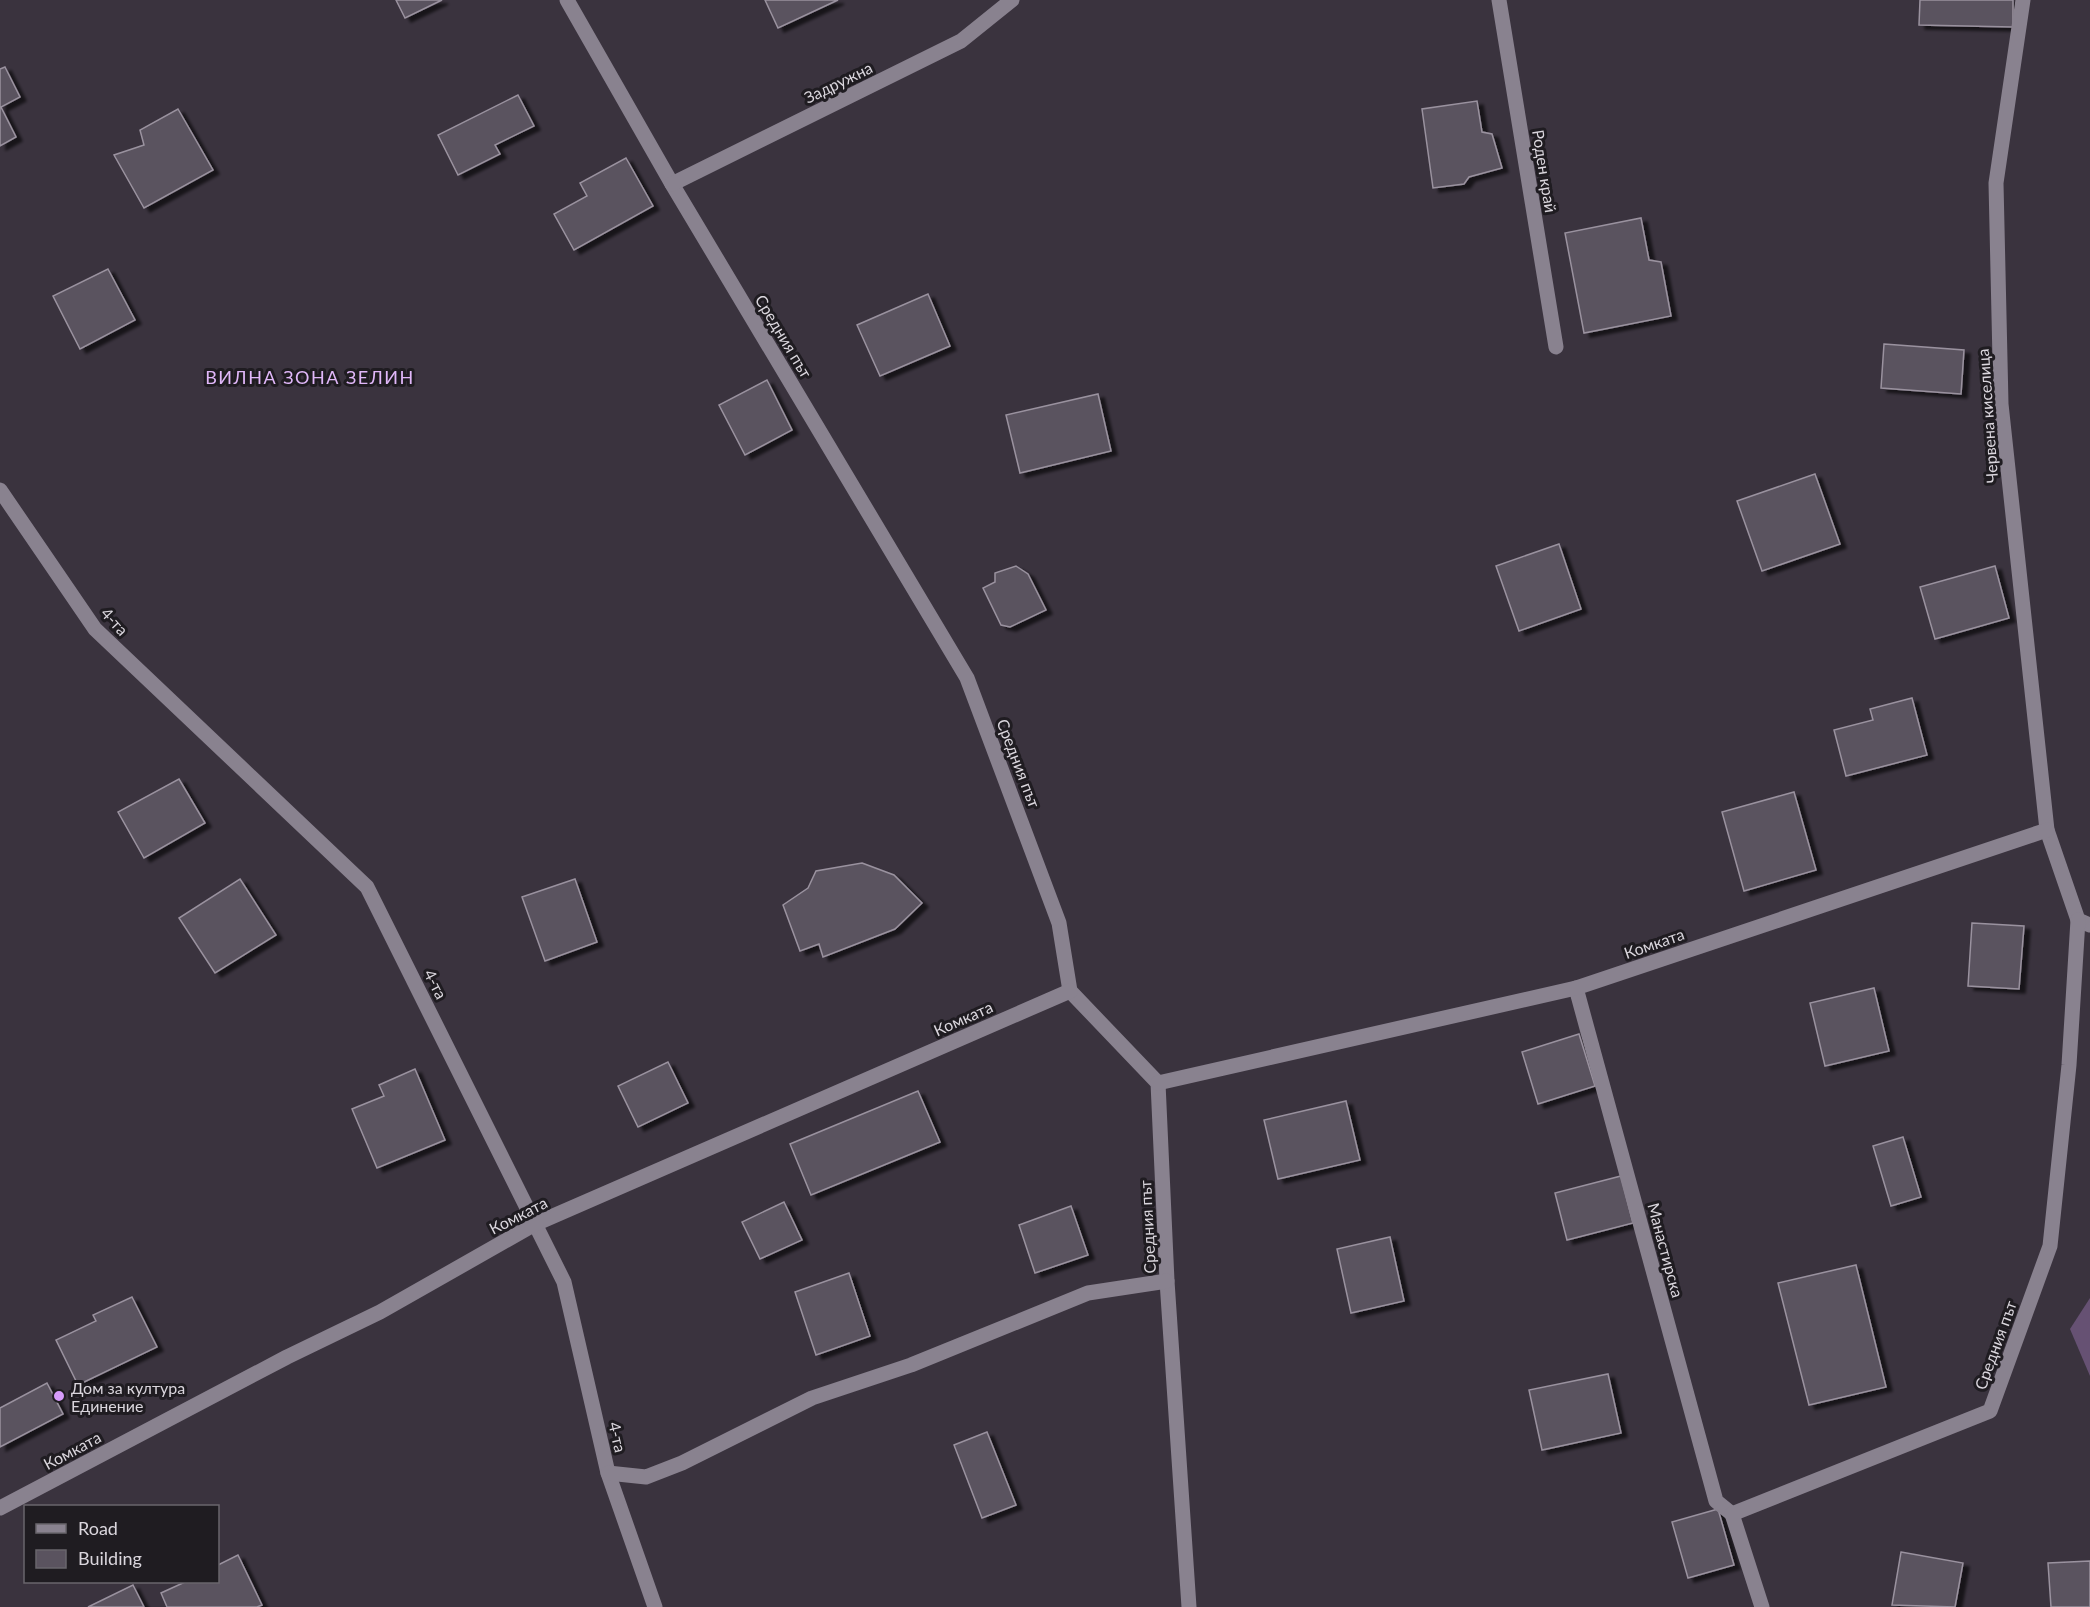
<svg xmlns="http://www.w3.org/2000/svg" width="2090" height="1607" font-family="Lato,sans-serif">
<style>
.green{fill:#665173}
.building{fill:#5a535f;stroke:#9a929f;stroke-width:1.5;filter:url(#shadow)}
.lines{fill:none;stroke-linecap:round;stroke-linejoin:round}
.street{stroke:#89828f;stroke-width:15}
.poi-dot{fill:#d69bfa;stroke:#1f1c21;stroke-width:2}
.labels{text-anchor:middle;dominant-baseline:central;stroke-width:6;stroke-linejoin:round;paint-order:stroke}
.street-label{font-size:16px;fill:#dad6dd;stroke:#1f1c21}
.poi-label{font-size:16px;fill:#dad6dd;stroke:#1f1c21;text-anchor:start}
.neighbourhood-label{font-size:18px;letter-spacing:1.5px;fill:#e0b7f9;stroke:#1f1c21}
</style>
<defs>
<filter id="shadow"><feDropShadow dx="6" dy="4" stdDeviation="1.5" flood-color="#0009"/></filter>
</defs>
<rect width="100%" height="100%" fill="#3a333e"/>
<path class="green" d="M2090,1298V1376L2070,1329Z"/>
<g class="building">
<path d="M396,0H442L405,18Z"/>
<path d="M765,0H838L778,28Z"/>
<path d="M1920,0H2013V27L1919,25Z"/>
<path d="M5,67L20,97L1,107L16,137L0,146V69Z"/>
<path d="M518,95L534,126L495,145L500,154L458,175L438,135Z"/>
<path d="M1477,101L1482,132L1492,134L1502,168L1469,177L1464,184L1433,188L1422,109Z"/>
<path d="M178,109L213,170L144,208L114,155L144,145L140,130Z"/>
<path d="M626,158L653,206L574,250L554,214L587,196L580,183Z"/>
<path d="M1641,218L1649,260L1661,262L1671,316L1584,333L1565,233Z"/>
<path d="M108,269L135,320L80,349L53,296Z"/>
<path d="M928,294L950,346L880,376L857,325Z"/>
<path d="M1884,344L1964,350L1961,394L1881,388Z"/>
<path d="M767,380L792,430L745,455L719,405Z"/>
<path d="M1098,394L1111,451L1020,473L1006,415Z"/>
<path d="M1815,474L1840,544L1762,571L1737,501Z"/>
<path d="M1559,544L1581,609L1519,631L1496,566Z"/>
<path d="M1016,566L1028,574L1046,610L1010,627L1001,625L983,588L995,582V573Z"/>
<path d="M1995,566L2009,618L1935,639L1920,587Z"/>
<path d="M1912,698L1927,755L1846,776L1834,730L1873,720L1870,709Z"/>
<path d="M179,779L205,823L144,858L118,812Z"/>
<path d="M1794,792L1816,870L1744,891L1722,812Z"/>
<path d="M862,863L894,875L922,903L895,929L823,957L819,944L800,951L783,905L808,888L816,871Z"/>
<path d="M240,879L276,935L215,973L179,918Z"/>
<path d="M575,879L597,942L545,961L522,897Z"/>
<path d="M1972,923L2024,926L2019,989L1968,986Z"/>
<path d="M1874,988L1889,1051L1825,1066L1810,1003Z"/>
<path d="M1579,1034L1595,1086L1538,1104L1522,1052Z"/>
<path d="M668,1062L688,1103L638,1127L618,1086Z"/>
<path d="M415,1069L445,1140L377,1168L352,1109L384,1096L379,1085Z"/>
<path d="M918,1091L940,1142L811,1195L790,1144Z"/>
<path d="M1346,1101L1360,1160L1278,1179L1264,1120Z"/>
<path d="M1903,1137L1921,1197L1891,1206L1873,1146Z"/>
<path d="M1621,1176L1633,1223L1567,1240L1555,1193Z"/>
<path d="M784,1202L802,1240L760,1259L742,1222Z"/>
<path d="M1071,1206L1088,1255L1035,1273L1019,1225Z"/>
<path d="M1390,1237L1404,1301L1351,1313L1337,1249Z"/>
<path d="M1856,1265L1886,1387L1809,1405L1778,1283Z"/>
<path d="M849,1273L870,1336L816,1355L795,1292Z"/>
<path d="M132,1297L157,1347L78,1385L56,1340L96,1321L93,1315Z"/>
<path d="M1608,1374L1621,1433L1542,1450L1529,1390Z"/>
<path d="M47,1383L63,1414L0,1447V1408Z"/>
<path d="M987,1432L1016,1505L982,1518L954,1445Z"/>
<path d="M1718,1509L1734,1565L1688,1578L1672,1522Z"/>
<path d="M1901,1552L1963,1563L1955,1607L1892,1605Z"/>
<path d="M238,1555L262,1605L257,1607H167L161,1593L185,1582H218V1565Z"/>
<path d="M2090,1561V1607H2051L2048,1563Z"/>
<path d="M133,1585L144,1607H88Z"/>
</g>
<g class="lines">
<g class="street">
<path d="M567,0L672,184L967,678L1059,923L1070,991L1158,1083L1167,1281L1189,1607"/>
<path d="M1499,0L1556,347"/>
<path d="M2023,0L1996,183L2001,404L2047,830L2078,920L2090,925"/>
<path d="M672,184L961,41L1012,0"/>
<path d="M0,490L95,629L367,887L564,1282L608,1473L655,1607"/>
<path d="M1576,988L1716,1501L1732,1514"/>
<path d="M1158,1083L1576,988L2047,830"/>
<path d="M608,1473L646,1477L682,1463L812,1398L911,1365L1088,1293L1167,1281"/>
<path d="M0,1508L287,1357L380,1312L535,1224L1070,991"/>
<path d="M1762,1607L1732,1514L1990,1411L2050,1246L2069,1065L2078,920"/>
</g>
</g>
<circle class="poi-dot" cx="59" cy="1396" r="6"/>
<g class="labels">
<g class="street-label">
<text transform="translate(838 82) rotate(-26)">Задружна</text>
<text transform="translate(1545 171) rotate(81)">Роден край</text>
<text transform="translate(784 336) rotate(59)">Средния път</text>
<text transform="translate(1987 416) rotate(-94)">Червена киселица</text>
<text transform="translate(115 621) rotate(48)">4-та</text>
<text transform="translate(1019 763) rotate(69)">Средния път</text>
<text transform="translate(1654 943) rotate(-19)">Комката</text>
<text transform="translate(436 984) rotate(63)">4-та</text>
<text transform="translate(963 1018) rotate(-24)">Комката</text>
<text transform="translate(518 1215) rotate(-27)">Комката</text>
<text transform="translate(1147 1227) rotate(-93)">Средния път</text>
<text transform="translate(1666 1250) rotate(75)">Манастирска</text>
<text transform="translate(1995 1345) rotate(-70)">Средния път</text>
<text transform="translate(618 1437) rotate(77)">4-та</text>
<text transform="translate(72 1450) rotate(-28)">Комката</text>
</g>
<g class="poi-label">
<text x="71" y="1387">Дом за култура<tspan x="71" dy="18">Единение</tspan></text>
</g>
<g class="neighbourhood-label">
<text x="310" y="377">ВИЛНА ЗОНА ЗЕЛИН</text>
</g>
</g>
<rect x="24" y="1505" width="195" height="78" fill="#1f1c21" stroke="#6a666c" stroke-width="1.5"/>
<rect x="36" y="1524" width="30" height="9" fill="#89828f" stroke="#6a666c" stroke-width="1.5"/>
<text x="78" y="1535" font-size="18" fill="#dad6dd">Road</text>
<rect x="36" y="1550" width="30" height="18" fill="#5a535f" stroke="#6a666c" stroke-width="1.5"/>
<text x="78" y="1565" font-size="18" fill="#dad6dd">Building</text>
</svg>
